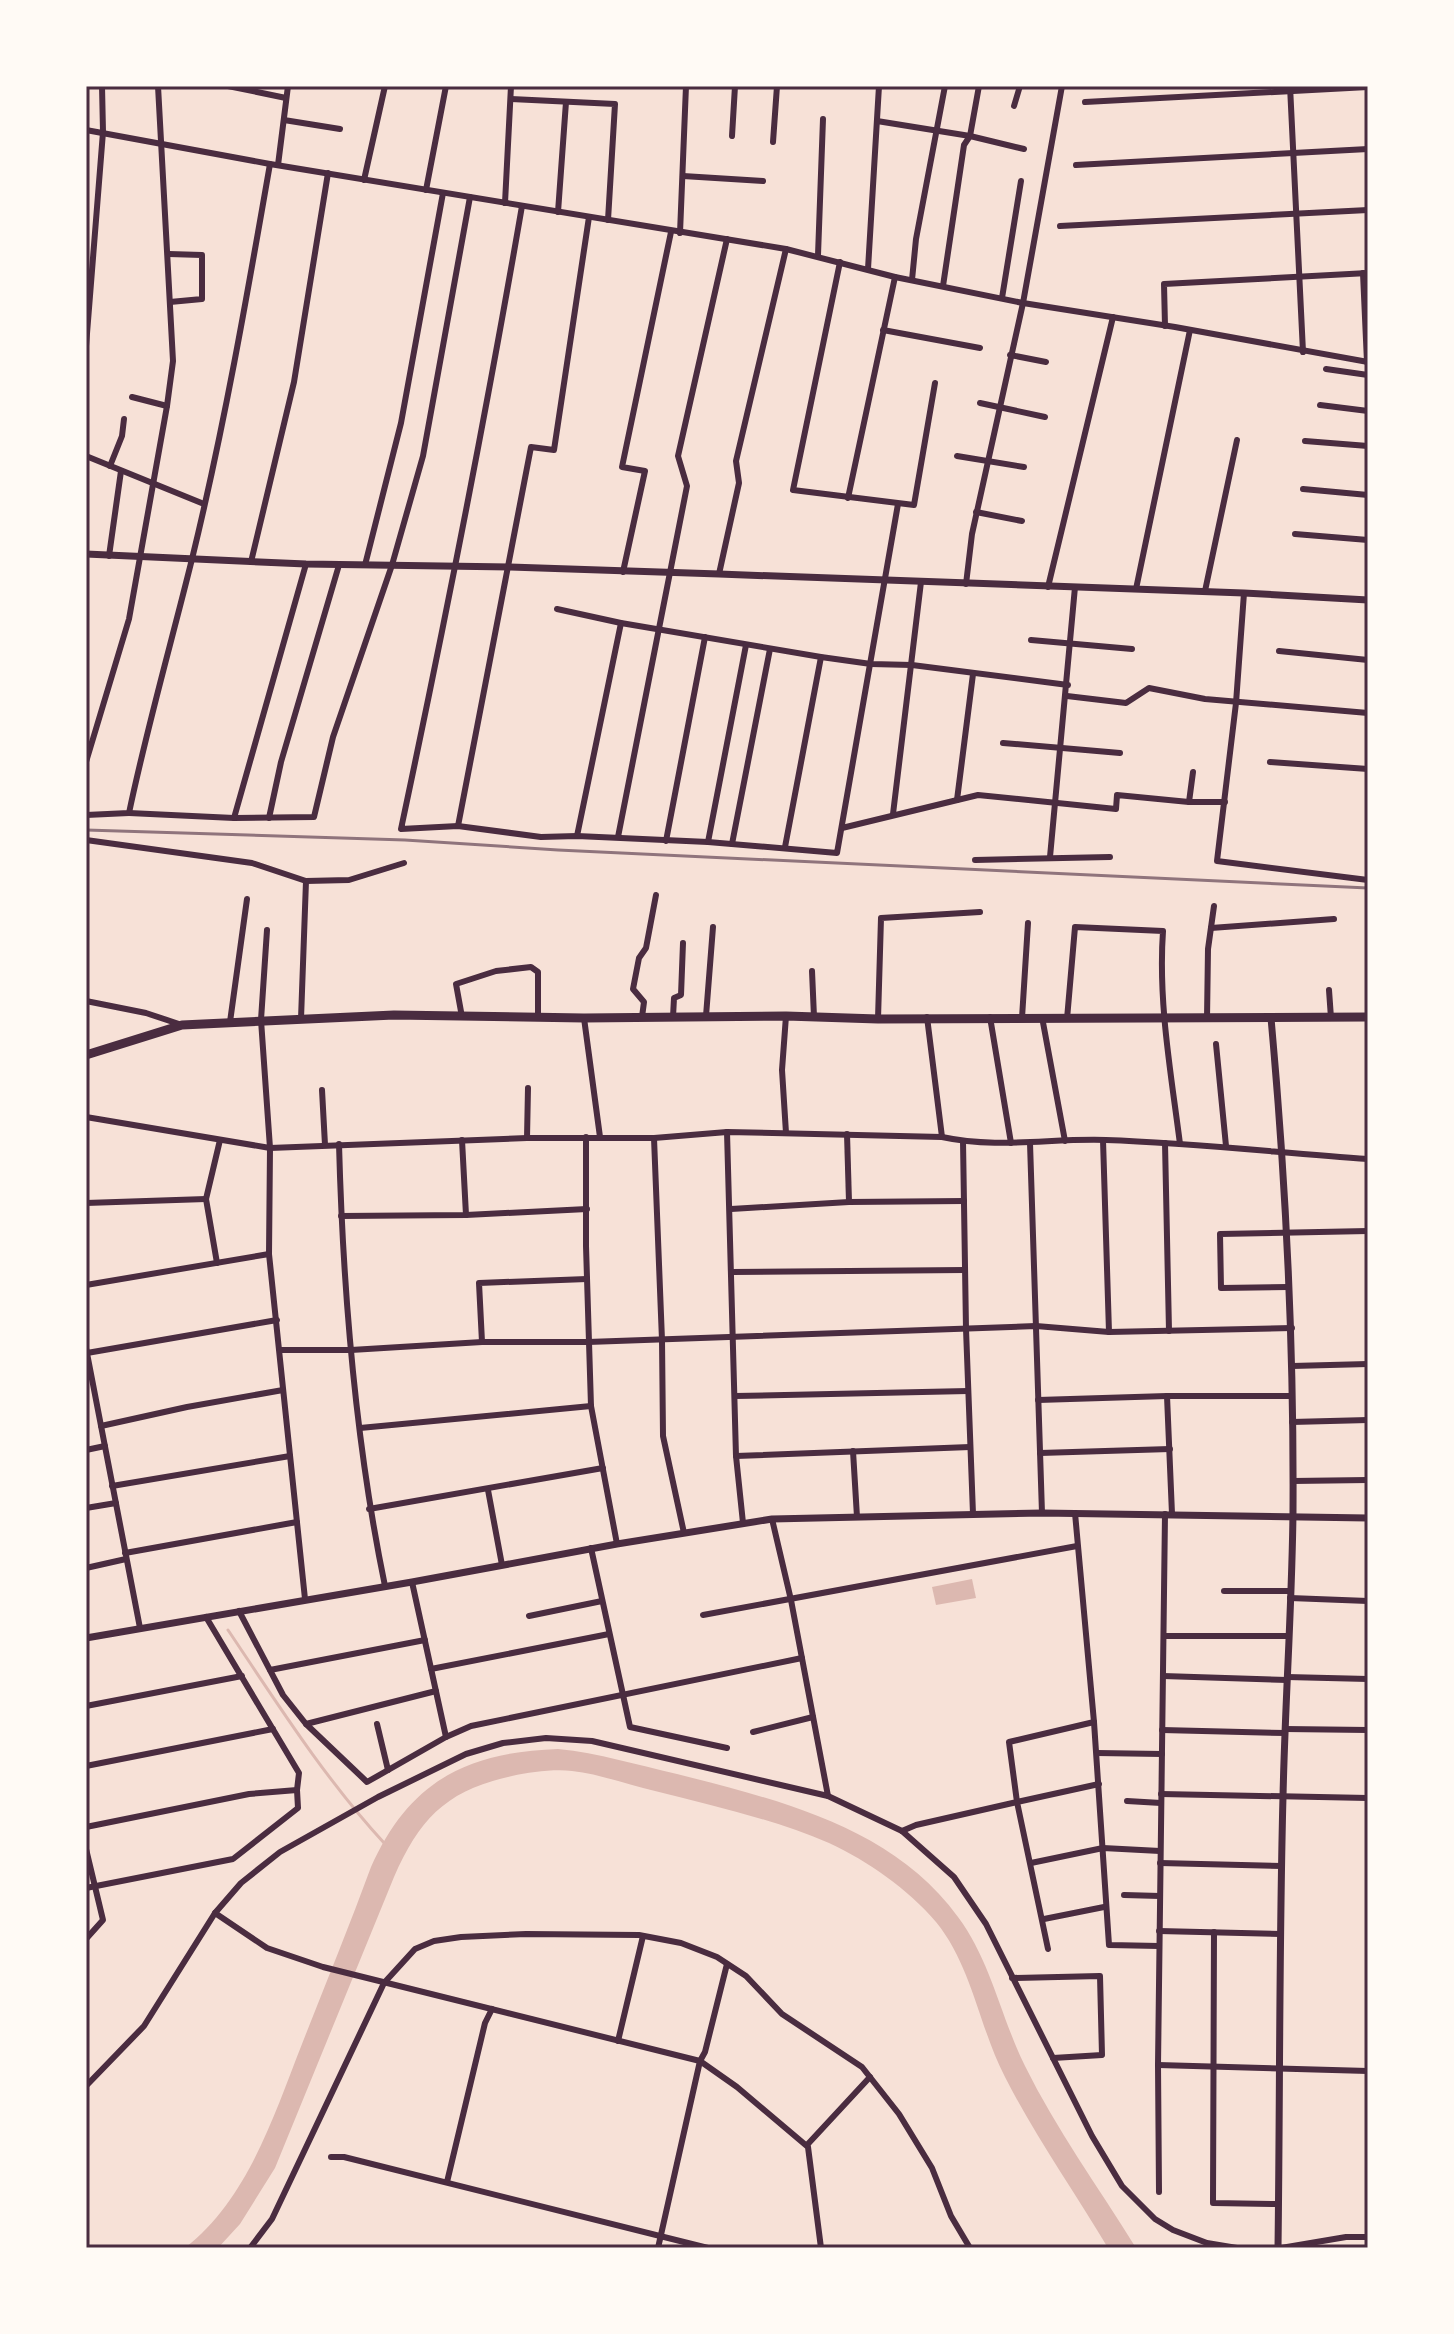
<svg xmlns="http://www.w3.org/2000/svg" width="1454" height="2334" font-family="Figtree,sans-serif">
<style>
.water{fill:#dcb8b0}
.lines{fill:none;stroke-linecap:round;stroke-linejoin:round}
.stream{stroke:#dcb8b0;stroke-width:3}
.minor{stroke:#4a2c40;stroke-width:6}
.tertiary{stroke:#4a2c40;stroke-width:7}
.primary{stroke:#4a2c40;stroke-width:9}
.rail{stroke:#8f747c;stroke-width:3}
.neatline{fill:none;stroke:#4a2c40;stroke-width:3}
</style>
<rect width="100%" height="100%" fill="#f7e1d7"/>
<g class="water">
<path d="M972,1579L976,1598L936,1605L932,1587Z"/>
<path d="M558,1749C599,1753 637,1765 677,1774C779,1800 893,1827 958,1917C991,1961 1001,2018 1025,2066C1056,2129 1099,2188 1136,2248H1108C1074,2191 1035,2136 1005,2077C979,2027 972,1966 936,1922C908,1889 868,1861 829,1843C774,1819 713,1806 655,1791C628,1785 600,1774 572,1771C554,1769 530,1772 512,1776C447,1790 420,1818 394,1877L275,2168L240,2224L218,2248H185C248,2199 274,2115 302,2044C325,1985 349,1927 371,1867C409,1782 466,1752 558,1749Z"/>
</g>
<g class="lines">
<path class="stream" d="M228,1630C277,1703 325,1779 385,1844"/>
<g class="minor">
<path d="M228,86L286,98"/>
<path d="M1290,86L1303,352"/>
<path d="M511,99L615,104L608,220"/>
<path d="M1085,102L1368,87"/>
<path d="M1014,106L1020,86"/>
<path d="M284,120L340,129"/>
<path d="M877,121L970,136L1024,149"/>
<path d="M86,130L270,164L786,249L895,277L1023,303L1175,327L1368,362"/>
<path d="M732,136L735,86"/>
<path d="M773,142L777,86"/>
<path d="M278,165L288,86"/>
<path d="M1076,165L1368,149"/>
<path d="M683,176L763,181"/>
<path d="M364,180L385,86"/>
<path d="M426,190L446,86"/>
<path d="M505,203L511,86"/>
<path d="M522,206C486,415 445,622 401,829L458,826L541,837L577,836L708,842L837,853L898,504"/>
<path d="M558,212L566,102"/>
<path d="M1060,226L1368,210"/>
<path d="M680,233L686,86"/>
<path d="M169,254L202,255V299L170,302"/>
<path d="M818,255L823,119"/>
<path d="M840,262L793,490L914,505L935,383"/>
<path d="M868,269L879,86"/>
<path d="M1363,273L1367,362"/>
<path d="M912,280L916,239L945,86"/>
<path d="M943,286L964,145L970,136L979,86"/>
<path d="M1002,298L1021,181"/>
<path d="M1165,326L1164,284L1368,273"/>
<path d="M883,330L980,348"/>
<path d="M86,346L103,132L102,86"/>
<path d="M1010,355L1046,362"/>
<path d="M1326,369L1368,375"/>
<path d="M132,397L167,406"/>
<path d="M980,403L1045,417"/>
<path d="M1320,405L1368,411"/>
<path d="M1305,441L1368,446"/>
<path d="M86,456L204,504"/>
<path d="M957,456L1024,467"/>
<path d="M110,466L122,436L124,419"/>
<path d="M1303,489L1368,495"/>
<path d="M848,498L895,277"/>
<path d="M976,512L1022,521"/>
<path d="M1295,534L1368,540"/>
<path d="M109,556L121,471"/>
<path d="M251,562L294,382L328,173"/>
<path d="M365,565L401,423L443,193"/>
<path d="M623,572L645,471L622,467L671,232"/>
<path d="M719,574L739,483L736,461L786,249"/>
<path d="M966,584L972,534L1023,303L1062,86"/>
<path d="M1048,587L1113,317"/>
<path d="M1136,589L1190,330"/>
<path d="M1205,591L1237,440"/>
<path d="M1244,593L1236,703L1217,861L1368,880"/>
<path d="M557,609L621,623L821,657L871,664L912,665L1068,685"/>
<path d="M1031,640L1132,649"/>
<path d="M1279,651L1368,660"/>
<path d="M1067,696L1126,703L1149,688L1205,699L1368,713"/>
<path d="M1003,743L1120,753"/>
<path d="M86,762L129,619L167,406L173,361L158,86"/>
<path d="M1270,762L1368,769"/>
<path d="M957,800L973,674"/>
<path d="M1189,802L1193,772"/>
<path d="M129,813L234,818L314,817L333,737L392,565L423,456L470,197"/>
<path d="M893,814L921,582"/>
<path d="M86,815L129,813C147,727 171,644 192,559C224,428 247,296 270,164"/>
<path d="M234,818L306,564"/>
<path d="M269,818L281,762L339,565"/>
<path d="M458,826L531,447L554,450L589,217"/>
<path d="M842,828L978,795L1116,809L1117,795L1189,802H1225"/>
<path d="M577,836L621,623"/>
<path d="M618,837L687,486L678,456L727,239"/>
<path d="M86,840L252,863L306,881L349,880L404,863"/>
<path d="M666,841L705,637"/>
<path d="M708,842L746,645"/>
<path d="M732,844L770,649"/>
<path d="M785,847L821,657"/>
<path d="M1050,857L1075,587"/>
<path d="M975,860L1110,857"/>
<path d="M1211,928L1334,919"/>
<path d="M267,930L261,1020L270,1148L269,1254L305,1599"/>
<path d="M812,971L814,1017"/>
<path d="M1329,990L1331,1018"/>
<path d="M86,1001L146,1013L179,1024"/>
<path d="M706,1016L713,927"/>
<path d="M786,1016L782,1070L786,1133"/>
<path d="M462,1017L456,984L496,971L531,967L538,972V1017"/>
<path d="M642,1017L644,1002L633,989L639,958L646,948L656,895"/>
<path d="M673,1017L674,998L681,995L683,943"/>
<path d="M927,1017L942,1137"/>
<path d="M990,1017L1011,1143"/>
<path d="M1042,1017L1065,1141"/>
<path d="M584,1018L600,1137"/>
<path d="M1022,1018L1028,923"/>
<path d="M301,1019L306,881"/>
<path d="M878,1019L881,918L980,912"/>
<path d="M1067,1019L1075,927L1163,931C1158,1002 1171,1073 1180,1144"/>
<path d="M1207,1019L1208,949L1214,906"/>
<path d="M230,1022L247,899"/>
<path d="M1216,1044L1226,1146"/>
<path d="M322,1090L325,1145"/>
<path d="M86,1117L270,1148L527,1138H654L727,1132L942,1137C997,1149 1052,1138 1106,1140C1194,1143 1281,1153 1368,1159"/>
<path d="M727,1132L736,1456L743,1523"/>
<path d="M847,1134L849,1202"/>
<path d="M586,1137V1246L591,1406L617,1544"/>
<path d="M527,1138L528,1088"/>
<path d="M654,1138L662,1340L663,1436L684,1533"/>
<path d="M462,1140L466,1215"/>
<path d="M1103,1140L1109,1332"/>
<path d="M963,1141L966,1329L973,1514"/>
<path d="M1030,1143L1042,1513"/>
<path d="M1165,1143L1169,1331"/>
<path d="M339,1144C343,1292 355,1441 385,1586"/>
<path d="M86,1203L206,1199"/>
<path d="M731,1209L849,1202L964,1201"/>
<path d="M341,1216L466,1215L587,1209"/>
<path d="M217,1263L206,1199L220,1140"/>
<path d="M732,1272L965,1270"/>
<path d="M86,1285L269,1254"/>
<path d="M1288,1287L1221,1288L1220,1234L1368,1231"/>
<path d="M482,1342L479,1283L587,1279"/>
<path d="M86,1348L140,1628"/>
<path d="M280,1350H351L482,1342H588L1036,1326L1109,1332L1292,1328"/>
<path d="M87,1353L277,1320"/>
<path d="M1292,1366L1368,1364"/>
<path d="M735,1396L968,1391"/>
<path d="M1167,1396L1172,1514"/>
<path d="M1038,1400L1167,1396H1292"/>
<path d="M1292,1422L1368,1420"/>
<path d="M101,1426L187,1407L283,1390"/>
<path d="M360,1428L591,1406"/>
<path d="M86,1450L105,1446"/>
<path d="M853,1451L857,1517"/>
<path d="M1040,1453L1170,1449"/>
<path d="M736,1456L970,1447"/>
<path d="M1293,1481L1368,1480"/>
<path d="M112,1486L290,1456"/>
<path d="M488,1490L502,1565"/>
<path d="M86,1508L116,1503"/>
<path d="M369,1509L603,1468"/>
<path d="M772,1519L791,1600L828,1796"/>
<path d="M591,1548L630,1727L727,1748"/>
<path d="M125,1553L297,1522"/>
<path d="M86,1568L126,1559"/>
<path d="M412,1582L446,1737"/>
<path d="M1224,1591H1290"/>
<path d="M1290,1598L1368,1601"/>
<path d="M239,1611L283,1695L306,1724L367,1782L446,1737L471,1726L802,1658"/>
<path d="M703,1615L1077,1546"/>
<path d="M529,1616L602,1601"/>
<path d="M1164,1636H1289"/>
<path d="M431,1669L609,1634"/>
<path d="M270,1670L425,1640"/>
<path d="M1163,1676L1287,1680"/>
<path d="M1287,1677L1368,1679"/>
<path d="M86,1706L242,1676"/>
<path d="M1094,1722L1109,1945L1159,1946"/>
<path d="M306,1724L436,1691"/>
<path d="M377,1724L388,1770"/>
<path d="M1285,1729L1368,1730"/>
<path d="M1162,1730L1285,1733"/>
<path d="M753,1732L813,1717"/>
<path d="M1097,1753L1162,1754"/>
<path d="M86,1766L273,1729"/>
<path d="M1161,1794L1368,1798"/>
<path d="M1127,1801L1161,1803"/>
<path d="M86,1827L249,1794L297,1790L299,1773L206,1617"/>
<path d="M902,1831L916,1825L1017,1802L1009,1742L1094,1722L1075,1513"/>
<path d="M86,1849L103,1920L86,1939"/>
<path d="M1031,1863L1103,1848L1160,1851"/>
<path d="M1160,1863L1282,1866"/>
<path d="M86,1888L233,1859L298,1808L297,1790"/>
<path d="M1124,1895L1160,1896"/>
<path d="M215,1913L267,1948L323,1967L700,2061L737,2087L808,2147L821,2248"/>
<path d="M1044,1919L1104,1907"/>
<path d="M1159,1931L1281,1934"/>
<path d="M1214,1932L1213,2203L1278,2204"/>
<path d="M1048,1949L1017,1802L1099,1784"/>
<path d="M1012,1978L1100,1976L1102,2055L1053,2058"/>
<path d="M618,2041L643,1936"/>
<path d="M1158,2065L1368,2071"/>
<path d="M86,2086L144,2026L215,1913L241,1883L280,1852L378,1797L466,1754L503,1743L546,1738L592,1741L828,1796L902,1831L954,1877L986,1924L1092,2136L1122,2186L1155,2219L1173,2230L1207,2243L1237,2248"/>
<path d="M807,2145L870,2077"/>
<path d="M331,2157H344L708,2248"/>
<path d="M447,2182L485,2023L492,2009"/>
<path d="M1159,2192L1158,2065L1165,1514"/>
<path d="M250,2248L272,2219L384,1983L415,1949L434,1941L461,1937L526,1934L639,1935L681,1943L717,1957L746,1976L782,2014L862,2067L899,2114L932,2168L951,2216L970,2248"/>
<path d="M658,2248L700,2061L705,2052L727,1964"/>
<path d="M1281,2248L1346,2237H1368"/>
</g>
<g class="tertiary">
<path d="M86,554L306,564L510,567L719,574L1244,593L1368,600"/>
<path d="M1271,1018C1286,1183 1294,1347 1293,1512C1292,1607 1285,1702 1283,1797C1279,1947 1280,2098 1278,2248"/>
<path d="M86,1638L412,1582L617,1544L772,1519L1042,1513L1368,1518"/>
</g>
<path class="primary" d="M86,1055L182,1025L394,1015L584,1018L786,1016L878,1019L1368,1017"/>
<path class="rail" d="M86,830L405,840L558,850L1368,888"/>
</g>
<rect width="1454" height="2334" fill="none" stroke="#fffaf5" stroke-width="176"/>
<rect x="88" y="88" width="1278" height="2158" class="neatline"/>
</svg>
